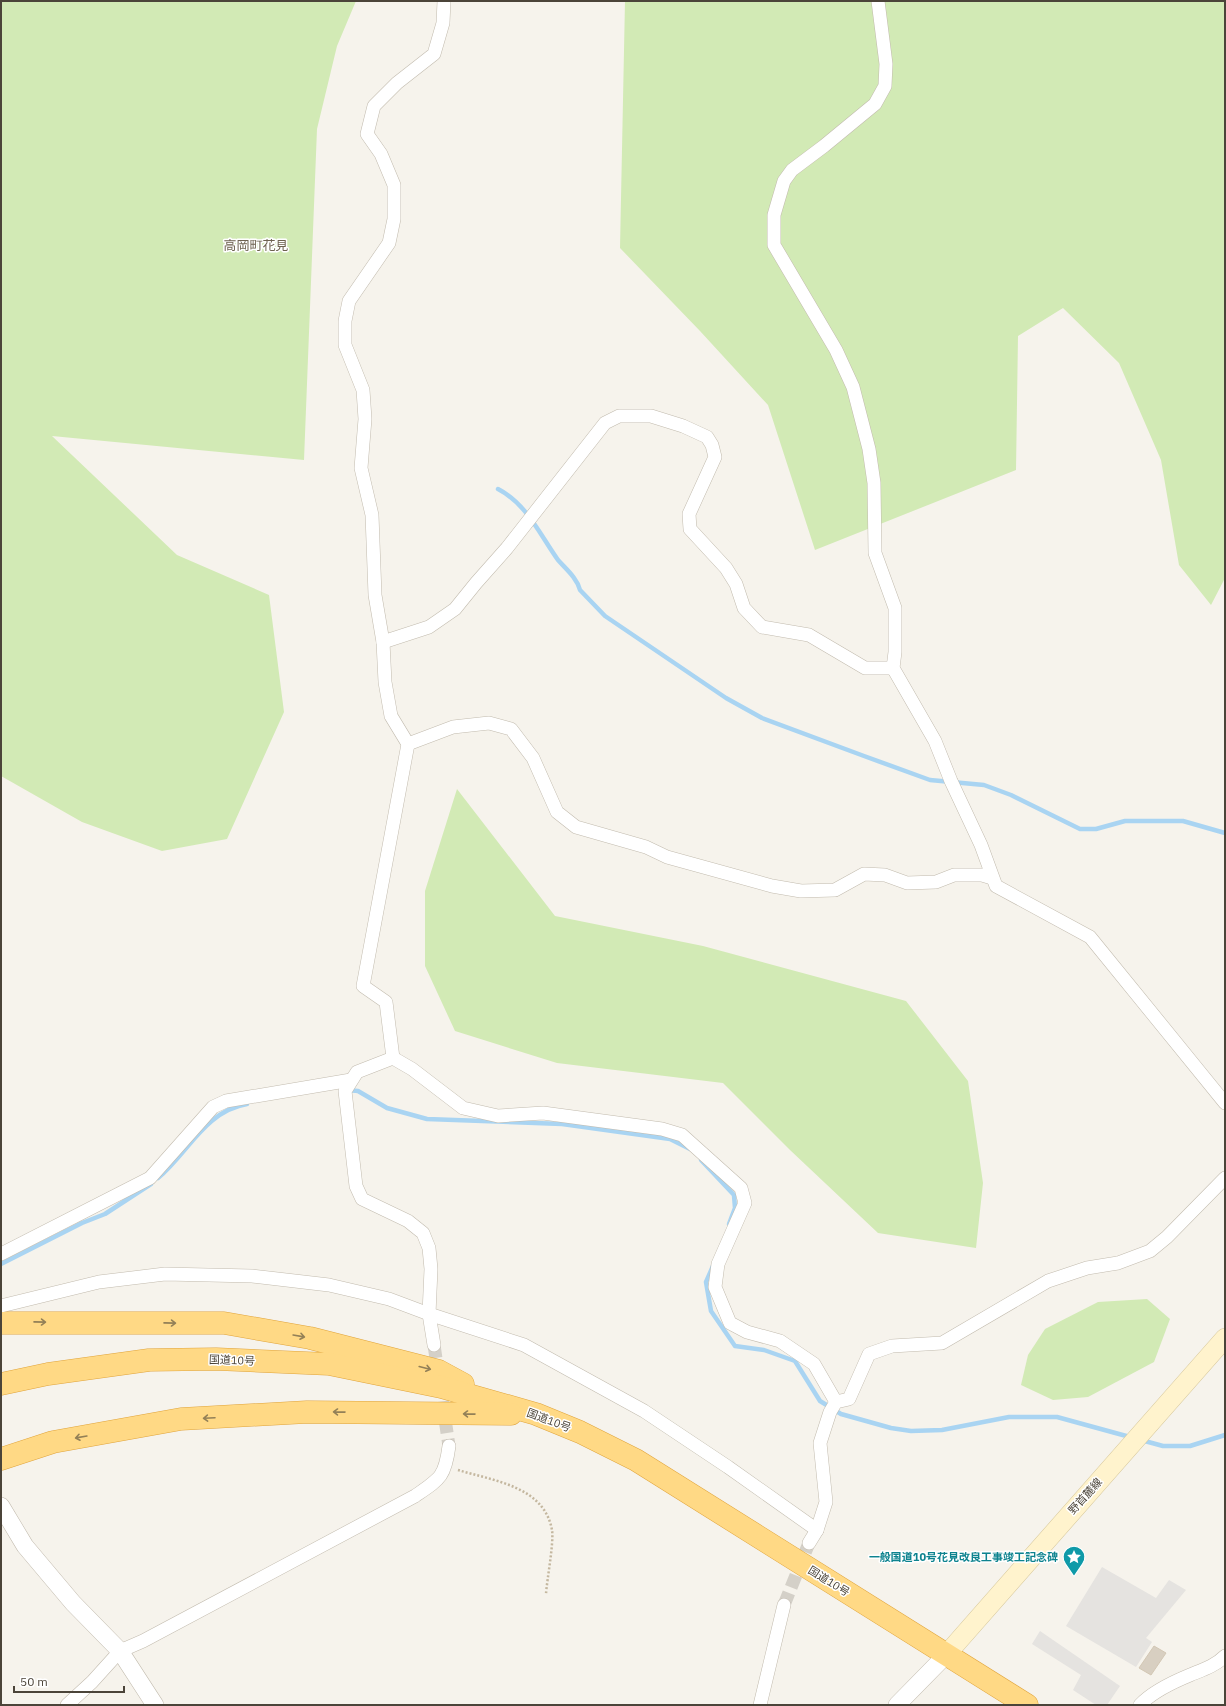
<svg xmlns="http://www.w3.org/2000/svg" width="1226" height="1706" font-family="'IBM Plex Sans','Noto Sans JP',sans-serif">
<style>
.green{fill:#d2eab5}
.parking{fill:#e5e3e0}
.lines{fill:none;stroke-linecap:round;stroke-linejoin:round}
.stream{stroke:#a9d4f2;stroke-width:4.5}
.building{fill:#d8cfc1;stroke:#d3c7b4}
.minor-tunnel{stroke:#d4d0c8;stroke-width:13;stroke-dasharray:13 6;stroke-linecap:butt}
.minor-casing{stroke:#c2bbae;stroke-width:14}
.tertiary-casing{stroke:#c2bbae;stroke-width:18}
.secondary-casing{stroke:#d6c79b;stroke-width:20}
.trunk-casing{stroke:#e0a43c;stroke-width:23}
.path{stroke:#c4b79f;stroke-width:2.5;stroke-dasharray:2 2;stroke-linecap:butt}
.minor{stroke:#fff;stroke-width:13}
.tertiary{stroke:#fff;stroke-width:17}
.secondary{stroke:#fff3cd;stroke-width:19}
.trunk{stroke:#ffd985;stroke-width:22}
.oneway{stroke:#938057}
.labels{text-anchor:middle;dominant-baseline:central;stroke-width:3;stroke-linejoin:round;paint-order:stroke}
.street-label{font-size:11px;fill:#4b4439;stroke:#fff}
.culture-label{font-size:11px;font-weight:bold;fill:#0d838f;stroke:#fff;text-anchor:end}
.quarter-label{font-size:13px;fill:#6e6250;stroke:#fff}
</style>
<rect width="100%" height="100%" fill="#f6f3ec"/>
<g class="green">
<path d="M1,1H356L337,46L317,129L304,460L52,436L177,555L269,595L284,712L227,839L162,851L82,822L1,776Z"/>
<path d="M625,1H1225V578L1211,605L1179,565L1161,460L1119,363L1063,308L1018,336L1016,470L815,550L768,405L700,331L620,248Z"/>
<path d="M457,789L555,916L703,946L906,1001L968,1081L983,1183L976,1248L878,1233L790,1150L723,1083L557,1063L455,1031L425,966V891Z"/>
<path d="M1147,1299L1170,1319L1154,1362L1088,1397L1053,1400L1021,1385L1028,1355L1045,1329L1098,1302Z"/>
</g>
<g class="parking">
<path d="M1102,1567L1156,1598L1169,1580L1186,1590L1146,1638L1152,1642L1136,1667L1066,1626Z"/>
<path d="M1040,1631L1120,1686L1107,1705H1096L1073,1690L1081,1675L1032,1644Z"/>
</g>
<g class="lines">
<g class="stream">
<path d="M498,489C527,504 540,535 558,560C566,569 577,578 580,590L605,616L726,698L762,718L864,756L930,780L984,785L1011,795L1080,829H1096L1125,821H1183L1225,833"/>
<path d="M347,1090L358,1091L387,1108L427,1119L562,1124L670,1139L690,1149"/>
<path d="M701,1160L734,1195L735,1208L729,1224"/>
<path d="M158,1178C188,1153 205,1111 247,1104"/>
<path d="M1,1264L82,1223L105,1214L151,1184"/>
<path d="M713,1266L706,1282L711,1311L735,1346L764,1350L795,1361L820,1401L841,1414L891,1428L911,1431L942,1430L1009,1417H1057L1130,1437"/>
<path d="M1141,1440L1163,1446H1190L1225,1435"/>
</g>
</g>
<path class="building" d="M1154,1646L1166,1653L1151,1675L1139,1668Z"/>
<g class="lines">
<g class="minor-tunnel">
<path d="M434,1345L449,1446"/>
<path d="M784,1605L809,1543"/>
</g>
<g class="minor-casing">
<g id="minor">
<path d="M878,1L886,64L885,86L875,104L824,146L792,170L784,181L774,215V245L836,350L853,387L869,449L874,483L875,553L895,608V652L893,668L935,741L951,781L981,845L996,886L1090,937L1225,1103"/>
<path d="M383,642L429,627L455,609L476,583L507,548L605,423L619,416H651L683,426L707,437L712,445L715,457L689,514L690,529L726,568L736,584L744,608L762,627L809,635L865,668H893"/>
<path d="M408,744L453,727L489,723L511,729L533,758L557,812L576,827L646,847L667,857L772,886L801,891L835,890L864,874L885,875L907,883L936,882L954,875H982L992,878"/>
<path d="M393,1058L386,1002L363,986L408,744L391,716L385,682L383,642L375,595L372,515L361,468L365,419L363,390L345,345V321L349,301L389,243L394,219V185L381,154L367,134L374,106L397,83L434,54L443,23L444,1"/>
<path d="M393,1058L412,1069L463,1108L498,1116L543,1113L662,1129L682,1135L741,1188L745,1203L718,1264L715,1287L730,1323L747,1332L780,1341L814,1364L836,1402"/>
<path d="M393,1058L357,1072L345,1091L356,1186L362,1199L408,1221L423,1233L429,1248L431,1269L429,1314L434,1345"/>
<path d="M1,1254L150,1178L213,1107L226,1101L351,1080"/>
<path d="M1,1306L99,1282L165,1274L252,1276L329,1285L389,1299L429,1314L524,1345L644,1411L728,1467L817,1530"/>
<path d="M809,1543L817,1530L826,1502L820,1443L830,1412L836,1402L849,1399L869,1354L892,1346L942,1343L1048,1281L1087,1268L1118,1263L1150,1251L1167,1237L1225,1178"/>
<path d="M67,1705L92,1682L120,1651L143,1641L415,1496C440,1479 445,1477 449,1446"/>
<path d="M760,1705L784,1605"/>
<path d="M1140,1705C1152,1692 1173,1682 1190,1675C1202,1670 1215,1666 1225,1656"/>
</g>
</g>
<g class="tertiary-casing">
<g id="tertiary">
<path d="M1,1506L25,1546L73,1603L120,1651L155,1705"/>
<path d="M897,1705L946,1655"/>
</g>
</g>
<g class="secondary-casing">
<path id="secondary" d="M946,1655L1225,1338"/>
</g>
<g class="trunk-casing">
<g id="trunk">
<path d="M1,1323H224L310,1338L439,1371L463,1384"/>
<path d="M1,1384L48,1374L149,1360L216,1359L329,1364L441,1387L536,1414L580,1432L636,1460L1027,1705"/>
<path d="M1,1459L53,1442L181,1419L307,1412L511,1414"/>
</g>
</g>
<path class="path" d="M458,1470C494,1481 544,1486 552,1530C554,1543 547,1579 546,1594"/>
<use href="#minor" class="minor"/>
<use href="#tertiary" class="tertiary"/>
<use href="#secondary" class="secondary"/>
<use href="#trunk" class="trunk"/>
</g>
<defs><path id="oneway-shaft" d="M-6 0H5M1.5-3L5.5 0L1.5 3" fill="none" stroke-width="1.6" stroke-linecap="round" stroke-linejoin="round"/></defs>
<g class="oneway">
<use href="#oneway-shaft" transform="translate(40 1322) rotate(1)"/>
<use href="#oneway-shaft" transform="translate(170 1323) rotate(1)"/>
<use href="#oneway-shaft" transform="translate(299 1336) rotate(10)"/>
<use href="#oneway-shaft" transform="translate(425 1368) rotate(14)"/>
<use href="#oneway-shaft" transform="translate(339 1412) rotate(-179)"/>
<use href="#oneway-shaft" transform="translate(469 1414) rotate(-179)"/>
<use href="#oneway-shaft" transform="translate(209 1418) rotate(177)"/>
<use href="#oneway-shaft" transform="translate(81 1437) rotate(170)"/>
</g>
<defs>
<g id="sight-pin" transform="scale(1.15)"><path d="M0 17L-7.5 6A9.5 9.5 0 1 1 7.5 6Z" fill="#0f9aa8" stroke="#fff"/><path d="M0-6L1.8-2.2L6-1.7L2.9 1.2L3.7 5.4L0 3.3L-3.7 5.4L-2.9 1.2L-6-1.7L-1.8-2.2Z" fill="#fff"/></g>
</defs>
<g fill-rule="evenodd">
<use href="#sight-pin" x="1074" y="1557"/>
</g>
<g class="labels">
<g class="street-label">
<text transform="translate(232 1360) rotate(2)">国道10号</text>
<text transform="translate(549 1420) rotate(20)">国道10号</text>
<text transform="translate(1085 1496) rotate(-48)">野首麓線</text>
<text transform="translate(829 1581) rotate(32)">国道10号</text>
</g>
<g class="culture-label">
<text x="1058" y="1557">一般国道10号花見改良工事竣工記念碑</text>
</g>
<g class="quarter-label">
<text x="256" y="245">高岡町花見</text>
</g>
</g>
<rect width="1226" height="1706" fill="none" stroke="#4b4439" stroke-width="4"/>
<path d="M14 1686v6h110v-6" fill="none" stroke="#4b4439" stroke-width="2"/>
<text x="20" y="1686" font-size="12" fill="#4b4439" stroke="#ffffff" stroke-width="3" paint-order="stroke">50 m</text>
</svg>
